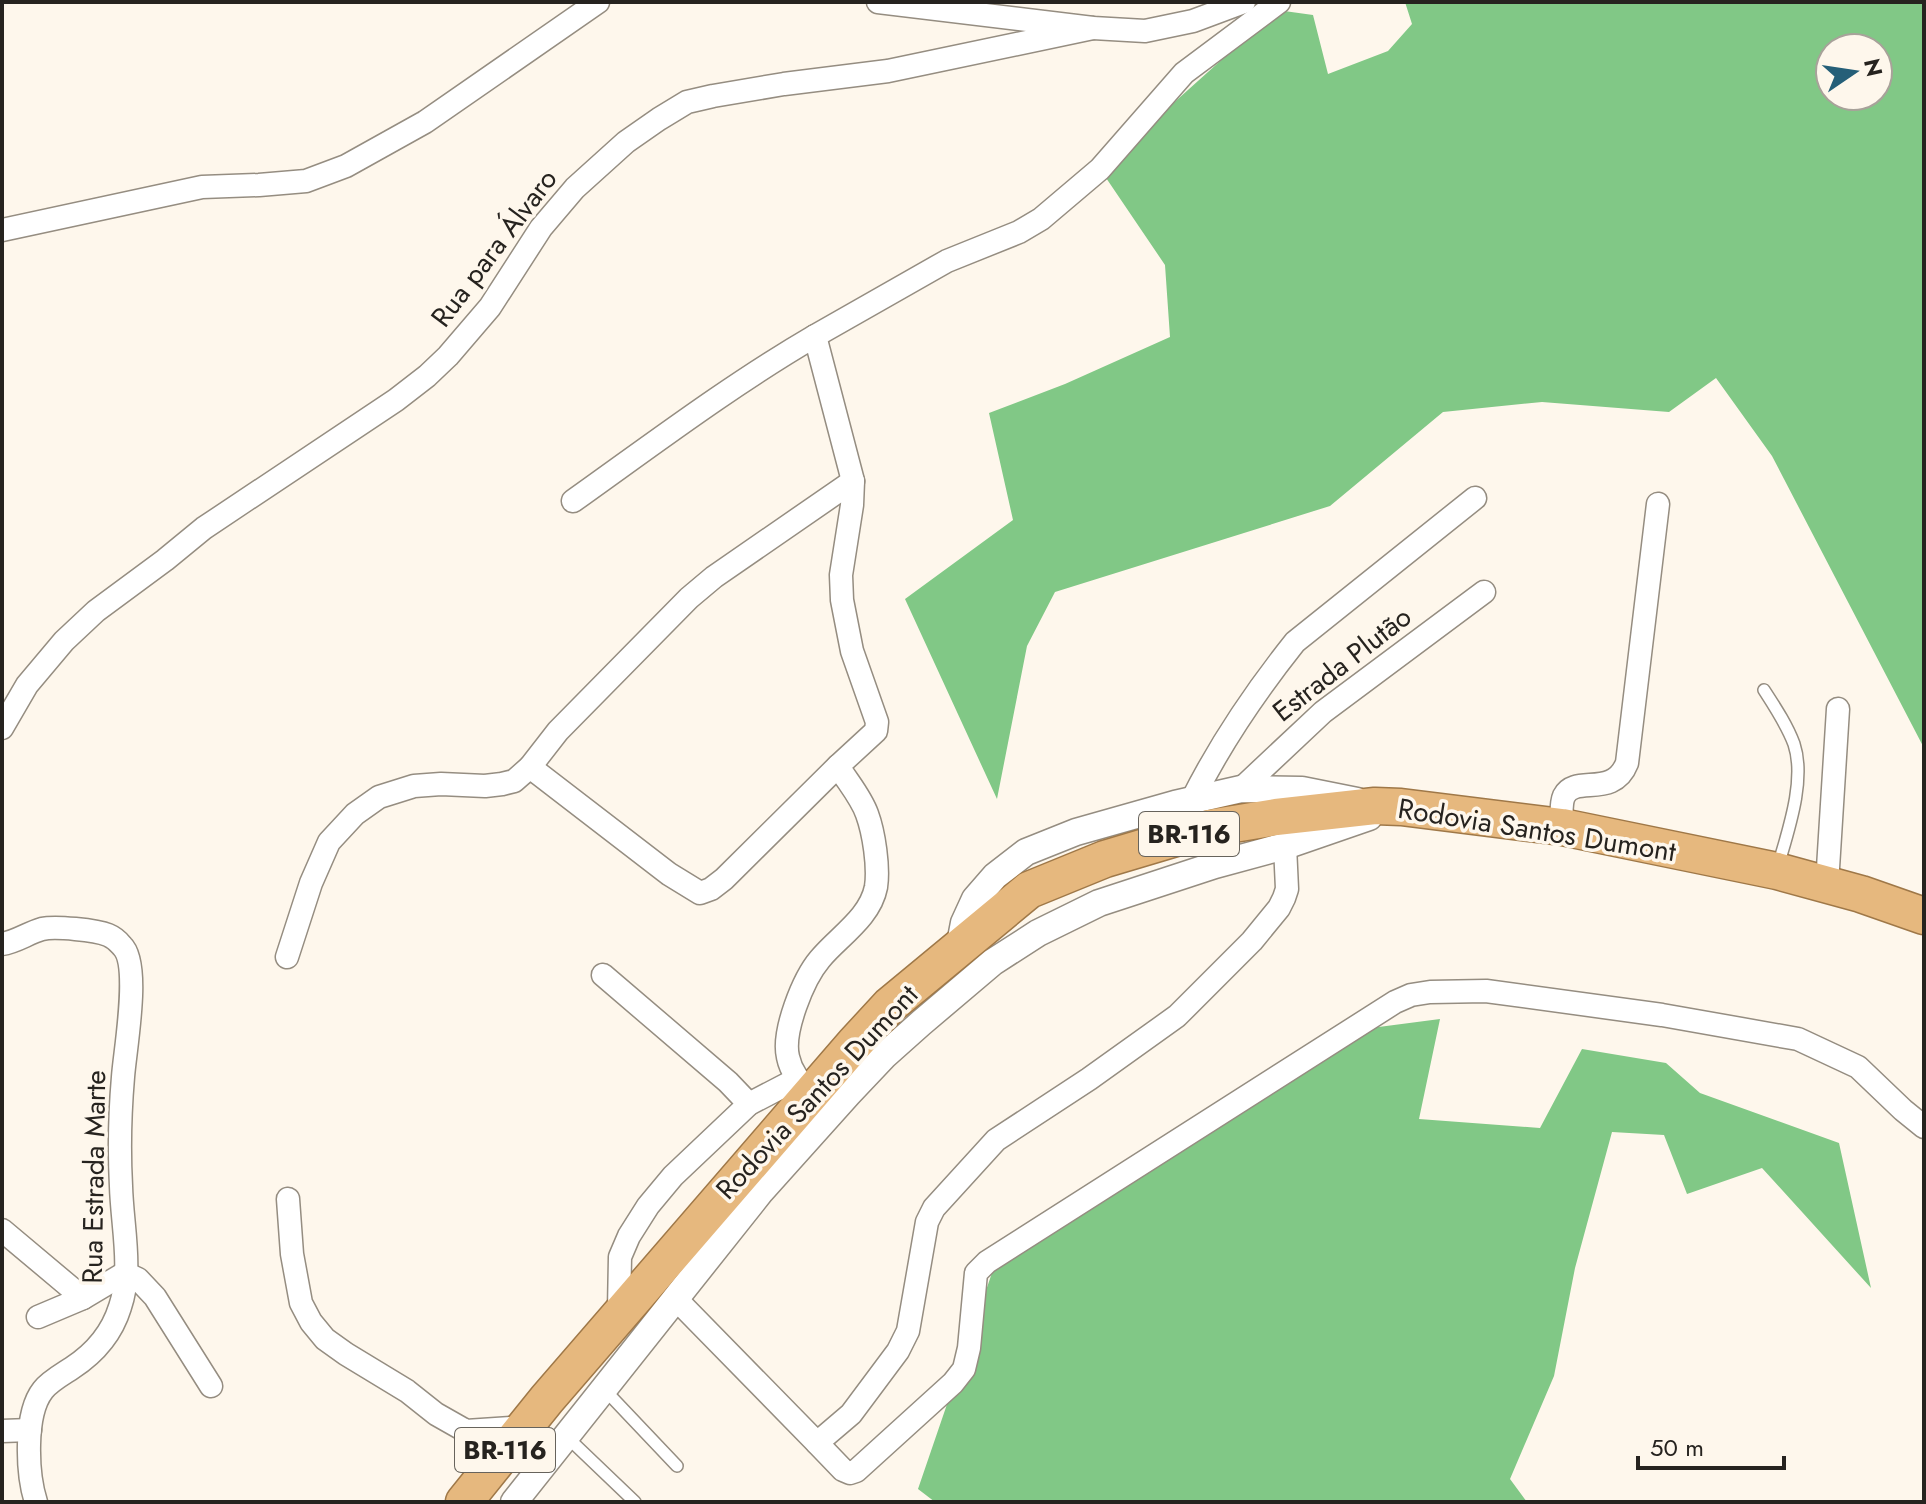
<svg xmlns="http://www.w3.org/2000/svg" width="1926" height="1504" font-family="Jost,sans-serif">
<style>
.forest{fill:#81c886;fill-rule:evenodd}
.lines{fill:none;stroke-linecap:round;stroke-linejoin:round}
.service-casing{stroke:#958d81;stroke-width:14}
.minor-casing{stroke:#958d81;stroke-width:25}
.tertiary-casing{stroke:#958d81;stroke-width:29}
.trunk-casing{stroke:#9f7848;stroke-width:39}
.service{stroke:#fff;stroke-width:11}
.minor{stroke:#fff;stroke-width:22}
.tertiary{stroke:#fff;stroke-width:26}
.trunk{stroke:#e6b87e;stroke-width:36}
.labels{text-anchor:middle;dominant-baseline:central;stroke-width:7;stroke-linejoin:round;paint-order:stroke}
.shield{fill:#fef7ec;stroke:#67635c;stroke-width:2}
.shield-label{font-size:26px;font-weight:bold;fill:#26231f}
.street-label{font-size:28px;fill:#26231f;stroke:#fef7ec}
</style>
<rect width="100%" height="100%" fill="#fef7ec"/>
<g class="forest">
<path d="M1405,2H1924V748L1772,456L1716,378L1669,412L1542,402L1443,412L1330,506L1055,592L1027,646L997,799L905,599L1013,520L989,413L1065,384L1170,337L1165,265L1100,169L1277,10L1313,15L1328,74L1388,51L1412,24ZM1830,48H1878V96H1830Z"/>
<path d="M1440,1019L1419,1119L1540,1128L1582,1049L1666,1063L1700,1093L1839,1143L1871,1288L1762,1168L1687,1194L1664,1135L1612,1132L1575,1268L1554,1376L1510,1479L1527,1502H935L918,1489L994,1267L1348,1031Z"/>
</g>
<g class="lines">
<g class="service-casing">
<g id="service">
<path d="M1764,690C1775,707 1787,725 1794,744C1806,780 1788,831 1778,866"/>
<path d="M603,1388L677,1466"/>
<path d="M567,1437L635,1502"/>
</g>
</g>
<g class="minor-casing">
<g id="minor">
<path d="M878,2L1093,28L1145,31L1193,21L1244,2"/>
<path d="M2,230L202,187L259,185L306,181L346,166L425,122L598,2"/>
<path d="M815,336L947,261L1019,232L1041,219L1100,169L1184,73L1279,2"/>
<path d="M573,501C653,444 731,385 815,336L853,481L852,505L841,575L842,600L852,651L877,722L876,731L838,766C847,781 861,797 867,814C874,833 879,867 876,887C870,918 838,937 820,959C803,979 782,1032 788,1057C791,1072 800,1082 810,1093"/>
<path d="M2,728L27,685L64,641L96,611L165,560L204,528L396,400L427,376L448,356L490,307L541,228L575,188L626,142L659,119L687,102L713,96L784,84L888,71L1093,28"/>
<path d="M530,767L558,731L689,598L714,577L853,481"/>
<path d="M1241,789L1323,712L1484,592"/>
<path d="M1192,800C1220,744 1256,691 1295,642L1475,498"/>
<path d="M1562,827C1562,818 1560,805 1564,796C1575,774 1613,799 1627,763L1658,504"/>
<path d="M1827,884L1838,709"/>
<path d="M2,944C16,942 28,933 42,929C55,926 96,930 108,935C113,937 118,941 122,946C141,964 125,1049 123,1077C120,1112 119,1150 121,1186C122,1226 133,1269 120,1307C112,1333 95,1353 72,1368C63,1374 50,1381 43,1390C24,1414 27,1474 36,1502"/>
<path d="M287,957L311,883L329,842L355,814L379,797L414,786L441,784L485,786L502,784L514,781L530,767L669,874L700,893L711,889L724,879L838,766"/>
<path d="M603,975L728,1082L749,1104"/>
<path d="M288,1199L292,1254L301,1303L311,1322L325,1339L346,1354L407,1391L436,1414L466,1431L525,1427"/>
<path d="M2,1230L83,1298"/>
<path d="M675,1298L817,1443L851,1414L898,1351L908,1331L927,1222L934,1208L996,1140L1089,1079L1177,1016L1252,941L1279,908L1284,898L1287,889L1285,846"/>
<path d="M615,1314L619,1309L620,1257L629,1236L648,1206L673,1176L749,1104L797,1079"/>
<path d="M38,1317L83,1298L125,1273L138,1279L155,1297L211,1386"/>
<path d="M2,1431L30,1430"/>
<path d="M817,1443L843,1470L850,1473L856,1471L953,1383L964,1369L969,1348L976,1273L987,1262L1395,1002L1411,995L1430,992L1486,991L1662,1015L1798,1039L1858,1067L1903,1110L1924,1127"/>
</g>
</g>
<g class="tertiary-casing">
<g id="tertiary">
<path d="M959,949L964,923L975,899L995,876L1026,852L1076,832L1175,804L1241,789L1302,790L1357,801"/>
<path d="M514,1502L761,1191L848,1094L884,1056L921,1023L993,962L1038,933L1099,903L1215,865L1285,846L1369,817"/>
</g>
</g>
<g class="trunk-casing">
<path id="trunk" d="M464,1502L547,1399L854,1044L890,1005L1029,890L1105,859L1209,828L1276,817L1375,806L1401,807L1562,827L1777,871L1861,894L1924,916"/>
</g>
<use href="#service" class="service"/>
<use href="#minor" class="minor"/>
<use href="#tertiary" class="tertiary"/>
<use href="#trunk" class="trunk"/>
</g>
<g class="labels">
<g class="shield">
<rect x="1139" y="812" width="100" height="44" rx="6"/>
<rect x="455" y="1428" width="100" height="44" rx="6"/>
</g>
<g class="shield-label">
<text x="1189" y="834">BR-116</text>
<text x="505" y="1450">BR-116</text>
</g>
<g class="street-label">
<text transform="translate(494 248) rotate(-53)">Rua para Álvaro</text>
<text transform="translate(1342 664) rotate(-38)">Estrada Plutão</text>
<text transform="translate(1537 830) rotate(9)">Rodovia Santos Dumont</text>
<text transform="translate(817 1092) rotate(-47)">Rodovia Santos Dumont</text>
<text transform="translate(94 1177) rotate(-89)">Rua Estrada Marte</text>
</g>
</g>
<rect width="1926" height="1504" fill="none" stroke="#26231f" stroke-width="8"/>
<g transform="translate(1854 72) rotate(77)"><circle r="38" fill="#fef7ec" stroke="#a8a29a" stroke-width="2"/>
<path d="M0-6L14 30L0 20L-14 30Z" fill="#255f78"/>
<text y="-12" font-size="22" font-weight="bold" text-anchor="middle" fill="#26231f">N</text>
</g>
<path d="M1638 1456v12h146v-12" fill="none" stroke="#26231f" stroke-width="4"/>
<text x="1650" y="1456" font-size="24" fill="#26231f" stroke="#fef7ec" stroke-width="6" paint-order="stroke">50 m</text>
</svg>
